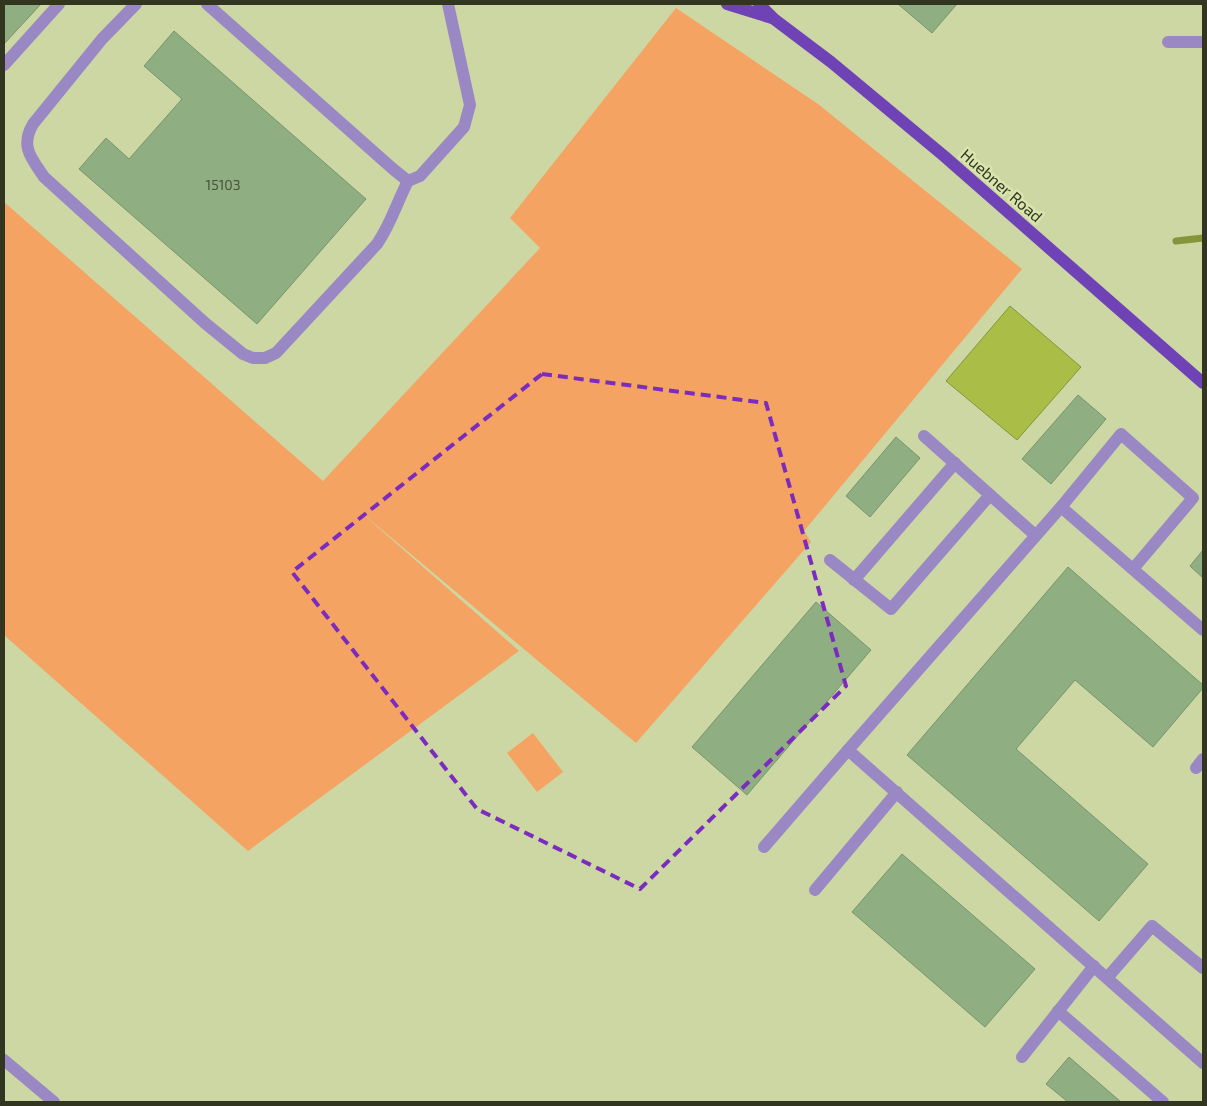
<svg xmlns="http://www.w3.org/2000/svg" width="1207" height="1106" font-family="'Exo 2',sans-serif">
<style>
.green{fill:#f5a362}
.water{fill:#aabd46;stroke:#86943b}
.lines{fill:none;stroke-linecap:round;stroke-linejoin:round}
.stream{stroke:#86943b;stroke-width:7}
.building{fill:#8faf83;stroke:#76956b}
.minor{stroke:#9a88c5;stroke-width:12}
.major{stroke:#6f42b5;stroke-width:12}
.marked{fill:none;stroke:#7b2cbf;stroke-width:4;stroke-dasharray:10 6;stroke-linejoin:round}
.labels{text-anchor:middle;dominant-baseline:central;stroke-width:5;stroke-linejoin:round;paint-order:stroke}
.number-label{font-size:14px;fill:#49543a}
.street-label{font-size:16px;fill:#323621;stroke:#d9e4af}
</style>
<rect width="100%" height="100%" fill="#ccd7a3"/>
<g class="green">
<path d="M676,8L818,104L1022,269L804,531L811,542L636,743L357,509L519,651L248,851L4,635V202L323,481L540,248L510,218Z"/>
<path d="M533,733L563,772L537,792L507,753Z"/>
</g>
<path class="water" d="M1010,306L1081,367L1017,440L946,381Z"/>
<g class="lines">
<path class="stream" d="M1176,241L1203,238"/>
</g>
<g class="building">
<path d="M4,4H41L4,44Z"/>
<path d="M898,4H957L932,33Z"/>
<path d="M174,31L366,199L257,324L79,169L106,138L129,159L182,99L144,66Z"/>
<path d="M1078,395L1106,419L1051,484L1022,459Z"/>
<path d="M896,437L920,458L870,517L846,496Z"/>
<path d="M1203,550V578L1190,566Z"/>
<path d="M1068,567L1203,685V688L1153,747L1075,680L1016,749L1148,864L1099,921L907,755Z"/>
<path d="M816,602L871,650L747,795L692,747Z"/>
<path d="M902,854L1035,969L985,1027L852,912Z"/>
<path d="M1069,1057L1121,1102H1068L1046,1084Z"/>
</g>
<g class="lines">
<g class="minor">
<path d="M136,4L102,39L33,124C20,146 31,158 44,177L205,323L243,354L253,358H265L276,353L377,244C391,224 397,202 408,181"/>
<path d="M207,4L393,169L408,181L420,176L464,127L470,105L448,4"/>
<path d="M1168,42H1203"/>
<path d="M4,65L59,4"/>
<path d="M924,436L1035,535"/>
<path d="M1061,507L1121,434L1193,498L1133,569"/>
<path d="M830,560L891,609L990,495"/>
<path d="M854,580L955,463"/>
<path d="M1203,630L1061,507L848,750L1203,1063"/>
<path d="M1196,768L1203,759"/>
<path d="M764,847L848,750"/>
<path d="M815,890L897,792"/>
<path d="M1107,978L1152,926L1203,968"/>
<path d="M1058,1011L1163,1102"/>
<path d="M1022,1057L1094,966"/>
<path d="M4,1060L54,1102"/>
</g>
<g class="major">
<path d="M727,4L772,18"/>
<path d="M759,4L774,19L831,62L944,156L1203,383"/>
</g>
</g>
<path class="marked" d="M542,374L766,403L846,686L640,889L477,809L292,572Z"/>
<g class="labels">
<g class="number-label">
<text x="223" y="184">15103</text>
</g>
<g class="street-label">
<text transform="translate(1002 185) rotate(41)">Huebner Road</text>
</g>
</g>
<rect width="1207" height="1106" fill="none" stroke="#323621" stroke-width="10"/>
</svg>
